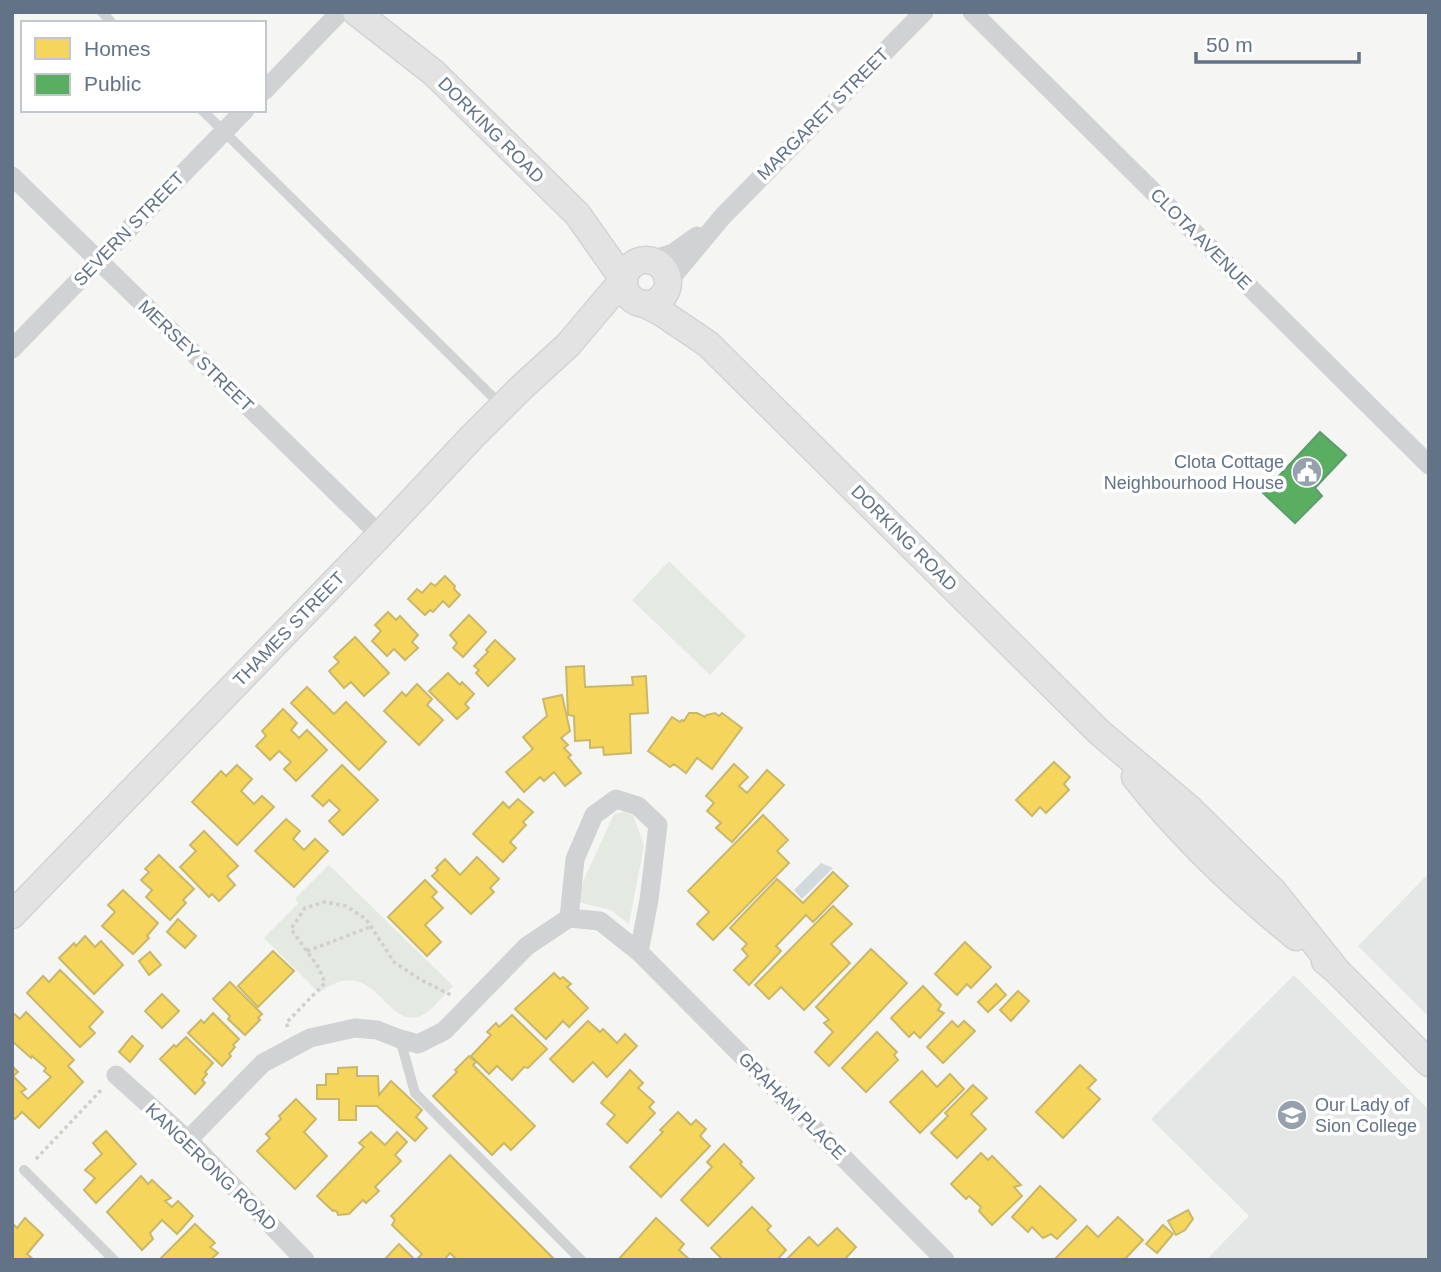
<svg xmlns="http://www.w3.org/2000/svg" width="1441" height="1272" font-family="Arial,sans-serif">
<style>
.built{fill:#e5e7e6}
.green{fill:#e4e9e2}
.water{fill:#d3dade}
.homes{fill:#f6d55c;stroke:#cab869;stroke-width:2}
.public{fill:#5aae61;stroke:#5d9c6c;stroke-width:2}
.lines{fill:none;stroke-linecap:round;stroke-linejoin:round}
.secondary-casing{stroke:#d1d4d5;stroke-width:29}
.path{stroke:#cfcfcf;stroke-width:3.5;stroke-dasharray:3.5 3.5;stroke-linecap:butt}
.lane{stroke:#d1d2d3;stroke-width:10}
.street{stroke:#d1d2d3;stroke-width:19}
.secondary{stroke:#e3e3e4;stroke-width:26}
.labels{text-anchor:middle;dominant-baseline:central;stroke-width:7;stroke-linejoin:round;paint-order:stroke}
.street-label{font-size:18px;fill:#637387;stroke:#fff}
.poi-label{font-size:18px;fill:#637387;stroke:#fff;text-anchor:end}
</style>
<rect width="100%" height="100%" fill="#f5f6f4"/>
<g class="built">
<path d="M1429,873V1017L1358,946Z"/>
<path d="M1294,975L1429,1110V1260H1206L1249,1216L1151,1119Z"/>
</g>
<g class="green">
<path d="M669,561L746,636L710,675L632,600Z"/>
<path d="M624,812L633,815L644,845L629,924L611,910L577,902V895L614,814Z"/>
<path d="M329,865L453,986C443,995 433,1011 420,1016C385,1030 374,950 319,993L264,938L299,903L295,899Z"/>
</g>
<path class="water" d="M821,863L833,868L802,899L794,890Z"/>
<g class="homes">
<path d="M445,576L455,586L454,589L460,595L449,607L443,601L433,612L430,610L425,615L408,599L417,589L422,593L431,583L435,586Z"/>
<path d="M388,612L396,620L400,616L418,635L412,642L418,648L405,660L394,649L387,656L372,641L381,631L375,625Z"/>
<path d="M469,615L486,632L463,657L453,648L457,643L450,635Z"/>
<path d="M355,637L389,673L364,696L351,682L344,688L329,671L339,662L334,657Z"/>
<path d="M495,640L515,659L488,686L476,673L479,670L474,666L488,652L486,650Z"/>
<path d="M584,666L585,687L633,685L632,677L646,676L648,713L630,714L631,753L604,755L603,747L590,748V740L575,741L574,716L568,715L566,667Z"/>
<path d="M448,673L460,685L462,682L474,694L465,704L469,708L457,719L429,691Z"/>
<path d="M417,684L432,699L427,705L443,720L419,745L384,711L402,692L406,696Z"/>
<path d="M307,687L334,714L346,702L386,742L359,770L291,703Z"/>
<path d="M562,695L570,731L561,738L568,745L564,748L571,755L568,757L581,773L565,786L554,772L544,781L540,777L524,792L506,772L533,749L523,737L547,716L543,699Z"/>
<path d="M283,709L297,723L291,730L299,738L307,730L327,750L296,781L284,769L291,762L279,751L270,760L256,746L266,736L262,731Z"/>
<path d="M689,713H697L705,717L706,715L715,713L719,716L722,713L742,728L712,769L697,758L686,773L674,764L670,767L648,751L672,717L680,722L682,720L684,721Z"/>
<path d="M1054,762L1070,777L1064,784L1069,790L1046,813L1040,807L1032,816L1016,800Z"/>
<path d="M734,764L748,777L739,786L747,793L767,770L784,785L732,842L716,828L721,823L707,811L714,803L706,796Z"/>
<path d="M237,765L252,779L241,791L254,804L262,796L274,807L237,845L192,802L221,771L226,776Z"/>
<path d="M342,765L378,800L343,835L329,821L340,810L329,800L323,806L312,796Z"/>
<path d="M518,799L533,812L523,822L526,825L510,842L516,848L503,862L473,834L503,802L509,808Z"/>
<path d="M763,815L788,840L777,851L789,863L713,940L697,924L709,912L688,891Z"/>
<path d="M286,819L300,831L293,839L304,850L315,839L328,851L294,887L255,851Z"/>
<path d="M204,831L238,866L227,876L235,885L219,901L212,894L209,897L180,867L196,851L190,845Z"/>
<path d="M159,855L194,889L183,900L186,903L170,920L146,897L152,890L141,880L149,872L145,869Z"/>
<path d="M477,857L499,879L490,888L494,892L471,914L432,876L438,870L436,868L445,859L460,875Z"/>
<path d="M833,872L848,886L813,922L806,915L776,946L781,951L749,985L734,970L748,956L742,949L747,944L730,928L777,879L803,903Z"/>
<path d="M425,880L437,892L432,897L443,908L425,925L441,942L427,956L388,917Z"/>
<path d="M123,890L158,923L147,936L149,938L133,954L102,926L115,912L108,905Z"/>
<path d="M833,906L852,924L831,944L850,963L804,1010L781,987L769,999L755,985Z"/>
<path d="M178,919L196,936L185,948L167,932Z"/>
<path d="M85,936L95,947L101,941L123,965L94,994L59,958L74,943L76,946Z"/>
<path d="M965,942L991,967L971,988L967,984L957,995L935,974Z"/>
<path d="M871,949L907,983L829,1066L815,1052L833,1032L824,1023L829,1020L816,1007Z"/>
<path d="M273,951L294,971L258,1007L238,986Z"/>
<path d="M150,952L161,965L149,975L139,961Z"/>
<path d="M60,970L103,1012L89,1027L95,1033L80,1047L27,993L43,976L49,982Z"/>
<path d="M554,973L560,979L563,977L571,984L567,987L588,1008L569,1027L563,1021L546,1039L515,1009Z"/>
<path d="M230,982L262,1014L258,1018L260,1020L245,1035L228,1019L230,1016L213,999Z"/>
<path d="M996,984L1006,995L988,1012L978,1002Z"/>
<path d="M923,986L941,1005L938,1010L944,1013L920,1038L914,1032L909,1037L891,1018Z"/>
<path d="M1018,991L1029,1001L1011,1021L1000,1010Z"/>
<path d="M162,994L179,1011L162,1028L145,1011Z"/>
<path d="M12,1012L20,1019L26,1012L74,1060L68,1066L83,1082L39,1128L22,1112L15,1119L12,1116V1066L18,1072L13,1076L26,1089L21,1092L28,1099L51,1077L44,1071L46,1068L32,1056L31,1058L12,1041Z"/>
<path d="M213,1013L239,1039L233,1045L235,1047L229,1054L231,1056L222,1066L188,1033L201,1020L204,1023Z"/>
<path d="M512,1015L547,1049L528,1068L524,1067L512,1080L497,1066L489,1074L471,1056L491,1035L487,1032L496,1023L499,1027Z"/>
<path d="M588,1021L600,1032L603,1029L617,1043L625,1034L637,1046L607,1077L593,1062L573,1082L550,1059Z"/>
<path d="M952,1021L958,1027L964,1021L975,1031L943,1063L927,1047Z"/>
<path d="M877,1032L897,1052L894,1055L898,1060L866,1092L842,1068Z"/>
<path d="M132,1036L143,1046L130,1062L119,1052Z"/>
<path d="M186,1037L213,1063L205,1072L207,1074L202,1080L205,1083L195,1094L160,1059L174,1045L176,1047Z"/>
<path d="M469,1056L476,1062L473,1065L535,1126L511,1150L504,1143L492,1155L433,1096L457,1072L455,1070Z"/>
<path d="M1080,1065L1096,1080L1088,1088L1100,1099L1063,1138L1036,1112Z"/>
<path d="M357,1067V1076H378L379,1095L391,1081L422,1110L416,1117L427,1128L415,1141L377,1106H356V1120H339V1099H317V1085H326V1074H338V1068Z"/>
<path d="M630,1070L643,1083L638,1088L654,1102L649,1107L655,1113L627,1143L607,1124L615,1115L601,1103Z"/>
<path d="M922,1071L937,1087L950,1074L964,1089L920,1133L890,1102Z"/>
<path d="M973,1085L987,1098L971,1114L986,1129L957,1158L931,1133L948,1116L945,1113Z"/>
<path d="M296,1099L316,1119L304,1132L327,1156L295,1189L257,1151L270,1138L266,1134L281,1119L279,1116Z"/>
<path d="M678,1112L691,1125L696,1120L706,1129L700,1136L710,1146L661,1197L630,1167L663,1132L660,1130Z"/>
<path d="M106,1131L136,1164L96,1203L84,1190L95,1178L85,1170L102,1154L93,1143Z"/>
<path d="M371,1132L385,1145L397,1132L407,1142L395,1155L401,1161L375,1187L379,1191L366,1203L363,1200L349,1214L338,1215L337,1212L334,1210L333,1211L317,1196L364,1147L359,1143Z"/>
<path d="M724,1144L742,1162L740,1164L754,1178L708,1226L681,1200L712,1167L707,1162Z"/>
<path d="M981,1153L988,1160L992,1156L1021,1185L1014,1187L1022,1196L992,1225L979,1211L981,1207L969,1196L966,1199L951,1184Z"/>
<path d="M450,1155L555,1260H457L450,1253L444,1260H416L422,1254L392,1225L395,1220L391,1216Z"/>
<path d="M141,1176L148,1184L152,1180L171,1198L165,1201L172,1207L178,1201L193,1216L177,1234L162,1220L150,1233L153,1239L142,1250L107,1212Z"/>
<path d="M1040,1186L1076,1220L1057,1239L1051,1234L1043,1238L1032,1227L1028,1232L1012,1217Z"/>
<path d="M752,1207L771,1226L767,1230L786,1250L777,1260H723L711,1248Z"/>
<path d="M1188,1210L1193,1219L1185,1230L1176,1235L1168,1221Z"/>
<path d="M1118,1217L1143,1240L1124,1260H1054L1087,1226L1098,1237Z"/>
<path d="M25,1218L43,1235L27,1254L34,1260H12V1223L17,1228Z"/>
<path d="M656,1218L684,1244L679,1250L690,1260H618Z"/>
<path d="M195,1224L215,1243L210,1247L218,1253L210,1260H159Z"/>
<path d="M1163,1225L1173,1234L1157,1253L1146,1244Z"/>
<path d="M837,1228L856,1247L844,1260H786L809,1237L818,1246Z"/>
<path d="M399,1244L415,1260H384Z"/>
</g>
<path class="public" d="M1320,432L1346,455L1315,488L1322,496L1295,523L1263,493Z"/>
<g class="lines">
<g class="secondary-casing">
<g id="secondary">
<path d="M356,12L434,73L578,215L623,279"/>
<circle cx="646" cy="282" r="22"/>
<path d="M645,304L662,313L708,344L1099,732L1190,809L1273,891L1338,972"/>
<path d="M1135,777C1182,837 1237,889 1296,937"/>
<path d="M12,915L380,535L471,438L522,387L568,345L623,280"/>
<path d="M1325,961L1338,972L1429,1063"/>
</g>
</g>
<g class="path">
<path d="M307,951L370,927"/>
<path d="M288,1027L286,1023L325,983L319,968L291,929L305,908L325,902L346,906L366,919L394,962L421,980L453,996"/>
<path d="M36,1159L103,1088"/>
</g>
<g class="lane">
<path d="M102,12L112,23"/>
<path d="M202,110L501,405"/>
<path d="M400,1039L415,1093L581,1260"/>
<path d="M24,1170L114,1260"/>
</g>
<g class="street">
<path d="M972,12L1429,465"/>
<path d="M264,91L340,12"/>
<path d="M12,176L380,535"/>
<path d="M651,260L673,253L697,236"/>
<path d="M668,282L723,216L924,12"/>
<path d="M12,349L245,110"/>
<path d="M569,918L575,859L594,815L616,799L638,806L658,825L649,900L639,952"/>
<path d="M116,1075L188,1140L305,1260"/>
<path d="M188,1140L263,1063L310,1038L355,1028L377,1030L400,1039L418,1044L444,1031L527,946L569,918L600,921L639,952L945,1260"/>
</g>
<use href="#secondary" class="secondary"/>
</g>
<defs>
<g id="civic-disc" transform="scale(1.575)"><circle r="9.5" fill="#96a1ad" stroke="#fff"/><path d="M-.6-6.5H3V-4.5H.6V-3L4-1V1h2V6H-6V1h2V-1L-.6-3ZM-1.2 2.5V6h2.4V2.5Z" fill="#fff"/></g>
<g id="school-disc" transform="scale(1.575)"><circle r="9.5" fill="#96a1ad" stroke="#fff"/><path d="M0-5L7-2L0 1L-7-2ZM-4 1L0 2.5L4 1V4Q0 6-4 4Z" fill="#fff"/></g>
</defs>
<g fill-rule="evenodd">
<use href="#civic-disc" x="1307" y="472"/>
<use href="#school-disc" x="1292" y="1115"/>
</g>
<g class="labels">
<g class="street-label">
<text transform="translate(823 114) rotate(-45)">MARGARET STREET</text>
<text transform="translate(491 130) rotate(45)">DORKING ROAD</text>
<text transform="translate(129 229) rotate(-46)">SEVERN STREET</text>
<text transform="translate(1201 239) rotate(45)">CLOTA AVENUE</text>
<text transform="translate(196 356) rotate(44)">MERSEY STREET</text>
<text transform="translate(904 538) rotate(45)">DORKING ROAD</text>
<text transform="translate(289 629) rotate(-46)">THAMES STREET</text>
<text transform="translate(792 1106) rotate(45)">GRAHAM PLACE</text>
<text transform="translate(211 1167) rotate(44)">KANGERONG ROAD</text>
</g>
<g class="poi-label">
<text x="1284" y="462">Clota Cottage<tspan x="1284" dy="21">Neighbourhood House</tspan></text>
<text x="1315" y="1105" text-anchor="start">Our Lady of<tspan x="1315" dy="21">Sion College</tspan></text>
</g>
</g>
<rect width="1441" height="1272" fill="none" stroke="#637387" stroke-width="28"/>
<rect x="21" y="21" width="245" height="91" fill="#ffffff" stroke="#c1c7cf" stroke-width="2"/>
<rect x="35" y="38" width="35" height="21" fill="#f6d55c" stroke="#c1c7cf" stroke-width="2"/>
<text x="84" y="56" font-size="21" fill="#637387">Homes</text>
<rect x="35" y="74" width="35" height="21" fill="#5aae61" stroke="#c1c7cf" stroke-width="2"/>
<text x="84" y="91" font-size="21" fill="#637387">Public</text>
<path d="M1196 52v10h163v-10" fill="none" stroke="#637387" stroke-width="3.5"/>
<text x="1206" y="52" font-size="21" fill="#637387" stroke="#ffffff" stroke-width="5" paint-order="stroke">50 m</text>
</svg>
